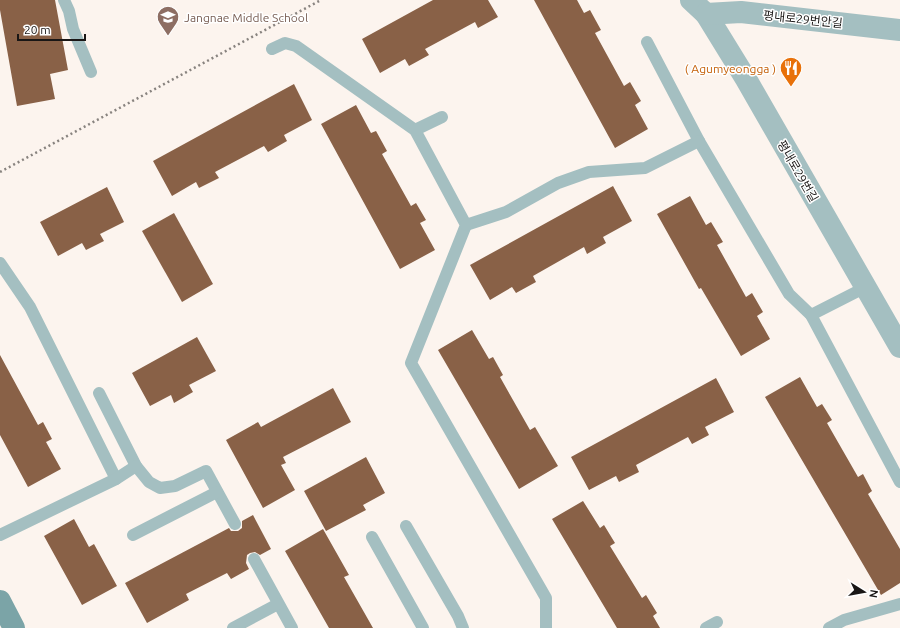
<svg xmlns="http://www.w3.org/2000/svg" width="900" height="628" font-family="Ubuntu,'Noto Sans KR',sans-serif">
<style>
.building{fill:#896147}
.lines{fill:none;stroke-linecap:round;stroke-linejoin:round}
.path{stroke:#88837f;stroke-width:2.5;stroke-dasharray:2 3;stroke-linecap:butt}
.lane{stroke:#a4bfc1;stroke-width:12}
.street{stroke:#a4bfc1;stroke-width:22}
.secondary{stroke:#7ba4a7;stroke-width:22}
.labels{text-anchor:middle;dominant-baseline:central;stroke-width:3;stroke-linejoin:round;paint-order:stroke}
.education-label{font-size:12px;fill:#785e54;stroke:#fff;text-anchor:start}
.street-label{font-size:12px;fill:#191615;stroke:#fff}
.food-label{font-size:12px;fill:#c56008;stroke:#fff;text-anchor:end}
</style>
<rect width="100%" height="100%" fill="#fcf4ee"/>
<g class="building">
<path d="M0,0H55L68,70L50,74L55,99L17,106L0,10Z"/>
<path d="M433,0H488L498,17L478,28L475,22L425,49L429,55L409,66L405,59L380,73L362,39Z"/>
<path d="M534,0H577L584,13L590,10L601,30L595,33L624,86L630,82L641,101L635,105L648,129L615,148Z"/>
<path d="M294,84L312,120L284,135L287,141L268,152L264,146L215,172L219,178L199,188L196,182L172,196L153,161Z"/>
<path d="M356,105L371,133L376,131L387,151L382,154L411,206L416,203L426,220L420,223L435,250L400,269L321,124Z"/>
<path d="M613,186L632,221L603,237L606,243L587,254L584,247L533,276L536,282L516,293L512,287L490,300L470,265Z"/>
<path d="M107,187L124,222L100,234L104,241L86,250L82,243L58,256L40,222Z"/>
<path d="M690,196L706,225L711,222L723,242L717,245L746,297L752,293L763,312L757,316L770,339L741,356L701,288L699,289L657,214Z"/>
<path d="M174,213L213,284L182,302L142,231Z"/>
<path d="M472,330L489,359L493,357L503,375L500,377L530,430L535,427L558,466L519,489L438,350Z"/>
<path d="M197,337L216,371L189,385L193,392L174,403L171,395L150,406L132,373Z"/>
<path d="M0,355L38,425L43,422L52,439L46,442L61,469L28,487L0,435Z"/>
<path d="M800,377L817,407L822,404L832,420L827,423L858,477L863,474L872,491L868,494L900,549V583L881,595L765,397Z"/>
<path d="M716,378L734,412L705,427L709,435L692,444L688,437L636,465L639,472L619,482L616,476L589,490L571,457Z"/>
<path d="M333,388L351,422L283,457L286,463L281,465L295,490L263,508L226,440L258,422L261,427Z"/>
<path d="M366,457L385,493L363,505L366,510L326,531L304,491Z"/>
<path d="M583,501L600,528L604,525L615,543L610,546L642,598L646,595L657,613L653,616L660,628H617L552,519Z"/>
<path d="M253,515L271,549L260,555L255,552L250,553L247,555L246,563L249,569L231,579L227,573L186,594L189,600L147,623L125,583L229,528L231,531H238L242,528V521Z"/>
<path d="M74,519L89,547L94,544L117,586L82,605L44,536Z"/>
<path d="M323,529L349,575L344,577L373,628H329L285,551Z"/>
</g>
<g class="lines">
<path class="path" d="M0,172L321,0"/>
<g class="lane">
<path d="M64,0L69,11L73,29L91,72"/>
<path d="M647,42L699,141L789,294L811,315L900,482"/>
<path d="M272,49L285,43L296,46L415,130L466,225L411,363L546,598V628"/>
<path d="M415,130L442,117"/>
<path d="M466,225L506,212L558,183L589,172L645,168L699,141"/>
<path d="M0,263L30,307L116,479"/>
<path d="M811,315L866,287"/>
<path d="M99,393L136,466L149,482L160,488L175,486L206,471L235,524"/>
<path d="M406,526L458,616L463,628"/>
<path d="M0,535L116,479L136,466"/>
<path d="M133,535L217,492"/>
<path d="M372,537L423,628"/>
<path d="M254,559L292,628"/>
<path d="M233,628L278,604"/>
<path d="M706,628L717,622"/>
<path d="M829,628L844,620L900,604"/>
</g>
<g class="street">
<path d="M691,0L706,14L746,79L900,347"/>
<path d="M706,14L741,12L900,30"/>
</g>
<path class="secondary" d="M0,601L14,628"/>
</g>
<defs>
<g id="school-pin" transform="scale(1.15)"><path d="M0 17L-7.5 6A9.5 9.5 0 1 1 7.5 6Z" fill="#8d6e63" stroke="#fff"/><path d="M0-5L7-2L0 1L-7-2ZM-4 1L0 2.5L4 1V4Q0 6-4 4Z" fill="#fff"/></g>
<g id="restaurant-pin" transform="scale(1.15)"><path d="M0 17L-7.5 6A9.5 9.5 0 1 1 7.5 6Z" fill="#e8710a" stroke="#fff"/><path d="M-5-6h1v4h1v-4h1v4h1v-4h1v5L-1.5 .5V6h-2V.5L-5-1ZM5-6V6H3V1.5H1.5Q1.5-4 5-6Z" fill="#fff"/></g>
</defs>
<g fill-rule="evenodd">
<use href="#school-pin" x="168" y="17"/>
<use href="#restaurant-pin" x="791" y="68"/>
</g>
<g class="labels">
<g class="education-label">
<text x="184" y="17">Jangnae Middle School</text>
</g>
<g class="street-label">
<text transform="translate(803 19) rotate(6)">평내로29번안길</text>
<text transform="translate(798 171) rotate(60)">평내로29번길</text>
</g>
<g class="food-label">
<text x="776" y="68">( Agumyeongga )</text>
</g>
</g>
<g transform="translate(864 592) rotate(101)" stroke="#ffffff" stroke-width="3" paint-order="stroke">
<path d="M0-3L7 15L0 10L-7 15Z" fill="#191615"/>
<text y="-6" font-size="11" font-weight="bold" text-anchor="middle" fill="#191615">N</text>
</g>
<path d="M18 34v6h67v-6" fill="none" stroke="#191615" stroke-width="2"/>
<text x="24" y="34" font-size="12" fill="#191615" stroke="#ffffff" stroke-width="3" paint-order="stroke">20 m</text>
</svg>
